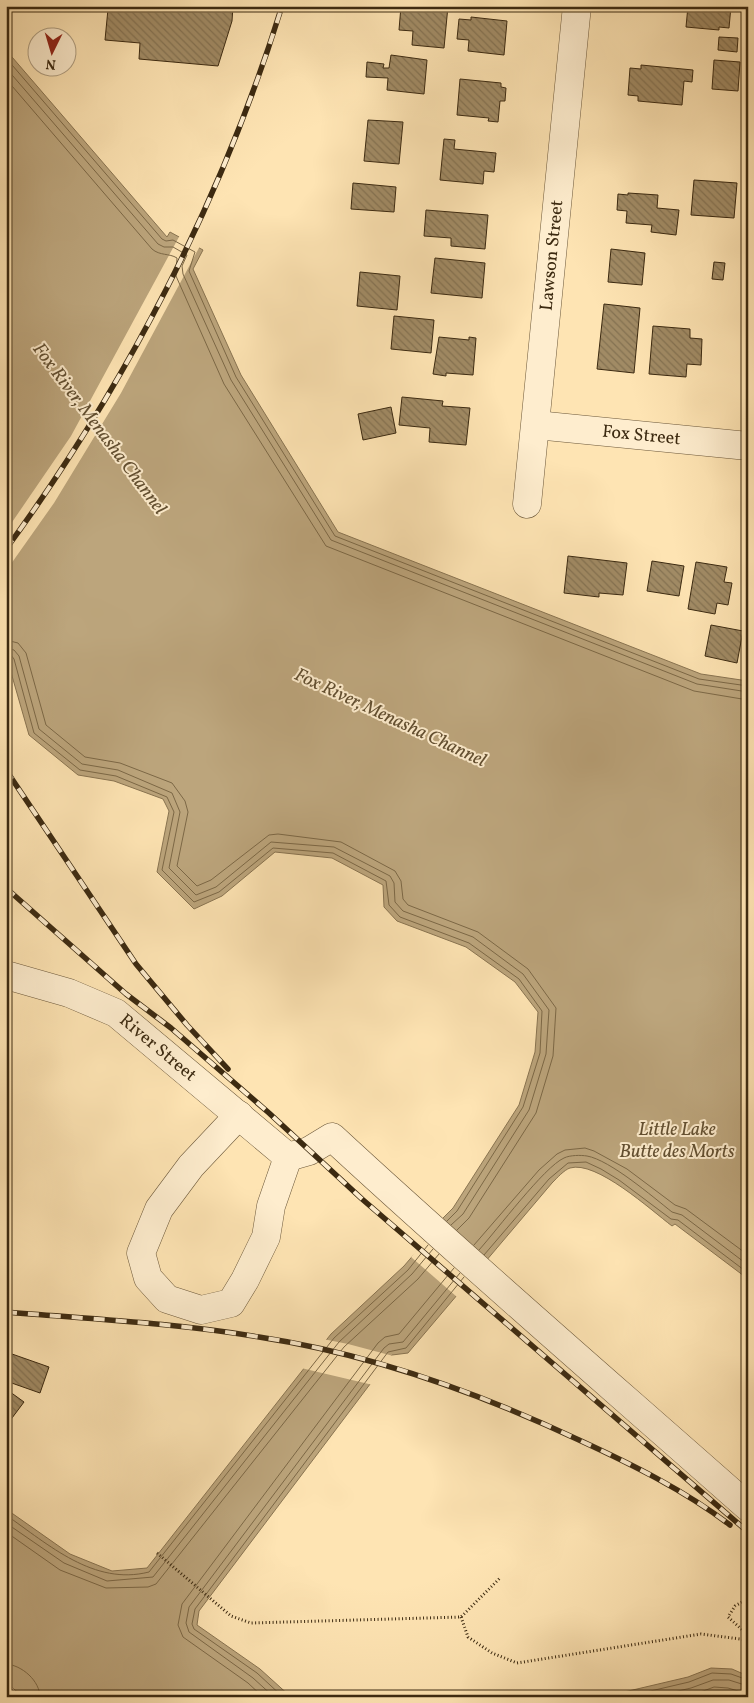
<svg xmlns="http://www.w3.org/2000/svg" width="754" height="1703" font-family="Vollkorn,serif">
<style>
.water{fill:#bca57c;stroke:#897451}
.pier{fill:#fee4b3}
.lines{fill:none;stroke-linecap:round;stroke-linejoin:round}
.shore{stroke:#7c6846;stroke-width:1}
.building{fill:url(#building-back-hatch);stroke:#3c2a11}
.minor-casing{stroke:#6c583a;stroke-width:29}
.path{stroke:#3c2a11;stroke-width:3;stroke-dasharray:1 2.5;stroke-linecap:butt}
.minor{stroke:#feedce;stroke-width:28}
.rail-casing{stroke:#3c2a11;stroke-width:5.5}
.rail{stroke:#feedce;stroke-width:4;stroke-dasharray:11;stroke-linecap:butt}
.labels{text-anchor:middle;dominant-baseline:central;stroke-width:4;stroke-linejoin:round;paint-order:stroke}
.street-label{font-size:18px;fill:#3c2a11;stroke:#feedce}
.water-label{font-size:19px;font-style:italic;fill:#624f31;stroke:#feedce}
</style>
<defs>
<pattern id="building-back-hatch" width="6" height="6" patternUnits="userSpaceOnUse" patternTransform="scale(1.25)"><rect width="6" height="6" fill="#a18b65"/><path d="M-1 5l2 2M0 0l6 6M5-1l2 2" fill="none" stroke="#847252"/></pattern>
</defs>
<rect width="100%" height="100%" fill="#fee4b3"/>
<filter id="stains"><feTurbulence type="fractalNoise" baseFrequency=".004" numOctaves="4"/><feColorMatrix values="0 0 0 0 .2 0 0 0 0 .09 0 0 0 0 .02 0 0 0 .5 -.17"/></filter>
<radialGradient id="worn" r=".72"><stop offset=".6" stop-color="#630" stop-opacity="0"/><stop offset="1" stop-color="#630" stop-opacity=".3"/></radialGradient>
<g class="water">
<path d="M6,50L167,237L170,232L203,250L193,269L241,375L338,532L701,674L748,681V1279L675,1224L672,1226C651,1210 596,1160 570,1168C564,1170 557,1178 552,1183L408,1353L392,1355L199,1611L197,1625L260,1669L291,1697H23L6,1682V1509L70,1554L112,1571L147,1568L331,1334L404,1266L422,1245L432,1229L453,1208L519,1105L535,1052L538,1012L515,982L466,947L397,921L384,907L383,885L332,858L275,852L222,896L194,909L157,872L169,811L163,799L114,781L78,775L29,735L6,655Z"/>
<path d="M711,1668L732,1669L748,1676V1697H603L688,1677Z"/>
</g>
<g class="pier">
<path d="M180,235L200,246L121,393L54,503L6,571V531L71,436Z"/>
<path d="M427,1237L488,1262L457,1297L411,1257Z"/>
<path d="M323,1339L348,1344L397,1357H394L373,1385L301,1368Z"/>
</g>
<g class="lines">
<g class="shore">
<path d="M6,58L162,239L166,241L173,240L195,252L189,271L236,377L335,536L699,679L748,686"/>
<path d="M6,68L158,244L164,247H173L187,255L182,266L183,274L231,380L331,540L697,684L748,692"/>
<path d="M6,79L152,249C160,256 169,253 177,258L176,276L224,384L326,546L694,691L748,700"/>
<path d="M6,640L18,643L26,653L46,725L85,757L120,763L172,783L185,801L188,812L177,866L197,886L211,880L269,835L278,834L341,842L395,871L401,881L403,899L408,905L478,932L528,969L556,1008L553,1056L536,1113L469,1218L457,1230"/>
<path d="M6,648L14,650L19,656L39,729L82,764L118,770L172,793L180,812L169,868L196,895L216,887L271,842L334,847L390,876L394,883L395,902L403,911L473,937L523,974L549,1010L546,1054L529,1110L463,1214L451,1225"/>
<path d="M6,654L11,655L14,659L34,733L80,770L116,776L167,797L174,812L162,870L194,902L219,892L273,848L333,853L386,881L389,905L400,917L469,943L519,979L542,1011L540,1053L523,1107L457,1211L447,1221"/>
<path d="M474,1245L539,1170L557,1154L565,1150L585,1148L594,1151L627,1169L675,1205L686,1209L748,1255"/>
<path d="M479,1250C497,1230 544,1167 564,1158C570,1155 581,1155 587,1156C610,1160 653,1197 672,1212L682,1215L748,1265"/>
<path d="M484,1255L549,1179L568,1163L586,1162L601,1169L619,1180L671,1219L678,1220L748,1273"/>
<path d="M6,1515C49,1545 94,1586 149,1572L334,1338L408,1270L428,1245"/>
<path d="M6,1523L64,1563L107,1581L153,1577L339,1342L412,1274L433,1249"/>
<path d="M6,1532L60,1570L106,1588L148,1587L156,1584L344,1347L418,1279L439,1254"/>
<path d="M6,1664C22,1665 40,1681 40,1697"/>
<path d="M263,1697L248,1683L183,1637L178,1625L182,1604L378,1343L385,1337L399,1334L454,1268"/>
<path d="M274,1697L253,1678L189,1632L186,1623L189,1607L384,1348L389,1344L403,1342L460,1273"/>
<path d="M283,1697L257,1673L194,1629L192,1624L195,1609L388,1352L406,1348L464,1277"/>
<path d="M625,1697L689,1682L712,1673L731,1674L748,1680"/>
<path d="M653,1697L691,1688L713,1680H729L748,1686"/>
<path d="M687,1697L714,1687L728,1688L748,1694"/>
</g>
</g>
<g class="building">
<path d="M73,6H233L232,21L218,66L139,59L140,43L105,40L108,9Z"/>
<path d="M401,6H448L444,48L412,45L413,31L399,30Z"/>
<path d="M688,6H731L729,28L719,27V30L686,27Z"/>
<path d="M471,17L507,21L504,55L468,51L469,40L457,39L459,19L471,20Z"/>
<path d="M719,37L738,38L737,52L718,50Z"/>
<path d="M391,55L427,60L424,94L387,90L388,78L366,77L367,62L384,64L383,68H389Z"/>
<path d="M714,60L740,62L738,91L712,89Z"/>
<path d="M641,65L693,70L692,82L684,81L682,105L638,101V96L628,95L630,68L641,69Z"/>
<path d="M460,79L501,83V87L506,88L505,101H500L498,122L488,121L489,118L457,115Z"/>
<path d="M368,120L403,122L399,164L364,161Z"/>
<path d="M444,139L455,140L454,149L496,153L494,172L484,171L483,184L440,180Z"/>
<path d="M694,180L737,183L734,218L691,215Z"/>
<path d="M353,183L396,187L394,212L351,209Z"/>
<path d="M628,193L658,195L657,208L679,210L676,235L651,232L652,225L626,223L627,211L617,210L618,194L628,195Z"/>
<path d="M426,210L488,215L485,249L451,246V238L424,236Z"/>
<path d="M611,249L645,253L642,285L608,282Z"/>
<path d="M435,258L485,263L482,298L431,293Z"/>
<path d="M714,262L725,263L723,280L712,279Z"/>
<path d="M360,272L400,276L397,310L357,306Z"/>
<path d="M604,304L640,308L634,373L597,369Z"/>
<path d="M394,316L434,320L431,353L391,349Z"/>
<path d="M653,326L690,329V338L702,339L701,365L687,364L686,377L649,374Z"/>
<path d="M439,337L469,340V337L476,338L473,375L446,373V376L433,374Z"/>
<path d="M402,397L443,401L442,406L470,408L466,445L429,442L430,428L399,425Z"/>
<path d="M391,407L396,433L363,440L358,414Z"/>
<path d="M568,556L627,563L623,595L599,593V597L564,593Z"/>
<path d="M652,561L684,566L679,596L647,591Z"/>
<path d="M696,562L727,567L724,582L732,583L728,605L717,603L715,614L688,609Z"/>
<path d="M711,625L743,631L737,663L705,656Z"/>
<path d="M12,1354L49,1367L40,1393L6,1381V1371Z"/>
<path d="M6,1389L24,1402L6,1426Z"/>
</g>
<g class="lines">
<g class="minor-casing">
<g id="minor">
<path id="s1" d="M536,425L748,446"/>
<path id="s2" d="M527,504L577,6"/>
<path id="s3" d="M6,975L69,993L116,1013L288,1157"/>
<path d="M239,1115L191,1166L159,1209L141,1253L148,1278L167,1299L201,1310L231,1303L245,1280L266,1237L271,1206L288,1157"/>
<path d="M288,1157L309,1151L332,1137C468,1263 609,1384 748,1507"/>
</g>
</g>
<g class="path">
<path d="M157,1553L231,1616L251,1623L461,1617L500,1578"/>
<path d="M748,1603L744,1601L735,1606L728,1617L748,1635"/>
<path d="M461,1617L468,1637L492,1653L517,1663L701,1634L748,1640"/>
</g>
<use href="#minor" class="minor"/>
<g class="rail-casing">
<g id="rail">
<path d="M6,549C126,385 222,200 282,6"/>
<path d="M6,770L136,964L187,1025L228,1069"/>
<path d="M6,888L126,994L171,1028L269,1113L362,1199L748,1532"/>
<path d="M6,1312C90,1319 175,1323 259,1337C371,1354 477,1392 579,1440C631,1464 684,1490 730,1525"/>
</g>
</g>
<use href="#rail" class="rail"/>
</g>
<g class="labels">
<g class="street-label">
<text stroke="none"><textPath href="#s2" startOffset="250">Lawson Street</textPath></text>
<text stroke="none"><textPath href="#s1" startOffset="106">Fox Street</textPath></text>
<text stroke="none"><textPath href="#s3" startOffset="171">River Street</textPath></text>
</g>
<g class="water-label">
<text transform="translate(99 429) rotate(53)">Fox River, Menasha Channel</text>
<text transform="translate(390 718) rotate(25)">Fox River, Menasha Channel</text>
<text x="677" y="1130">Little Lake<tspan x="677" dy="22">Butte des Morts</tspan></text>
</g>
</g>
<rect width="754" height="1703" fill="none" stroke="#fee4b3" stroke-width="25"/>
<rect x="8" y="8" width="739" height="1688" fill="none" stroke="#3c2a11" stroke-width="2.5"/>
<rect x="12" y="12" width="729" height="1678" fill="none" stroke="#3c2a11"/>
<g transform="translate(52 52) rotate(185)"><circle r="24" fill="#feedce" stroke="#b09f82"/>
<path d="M0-4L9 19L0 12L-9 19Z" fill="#8f2418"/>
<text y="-8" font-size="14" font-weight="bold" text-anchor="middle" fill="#3c2a11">N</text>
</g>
<rect width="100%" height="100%" filter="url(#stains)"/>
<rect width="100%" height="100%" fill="url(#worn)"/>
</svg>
